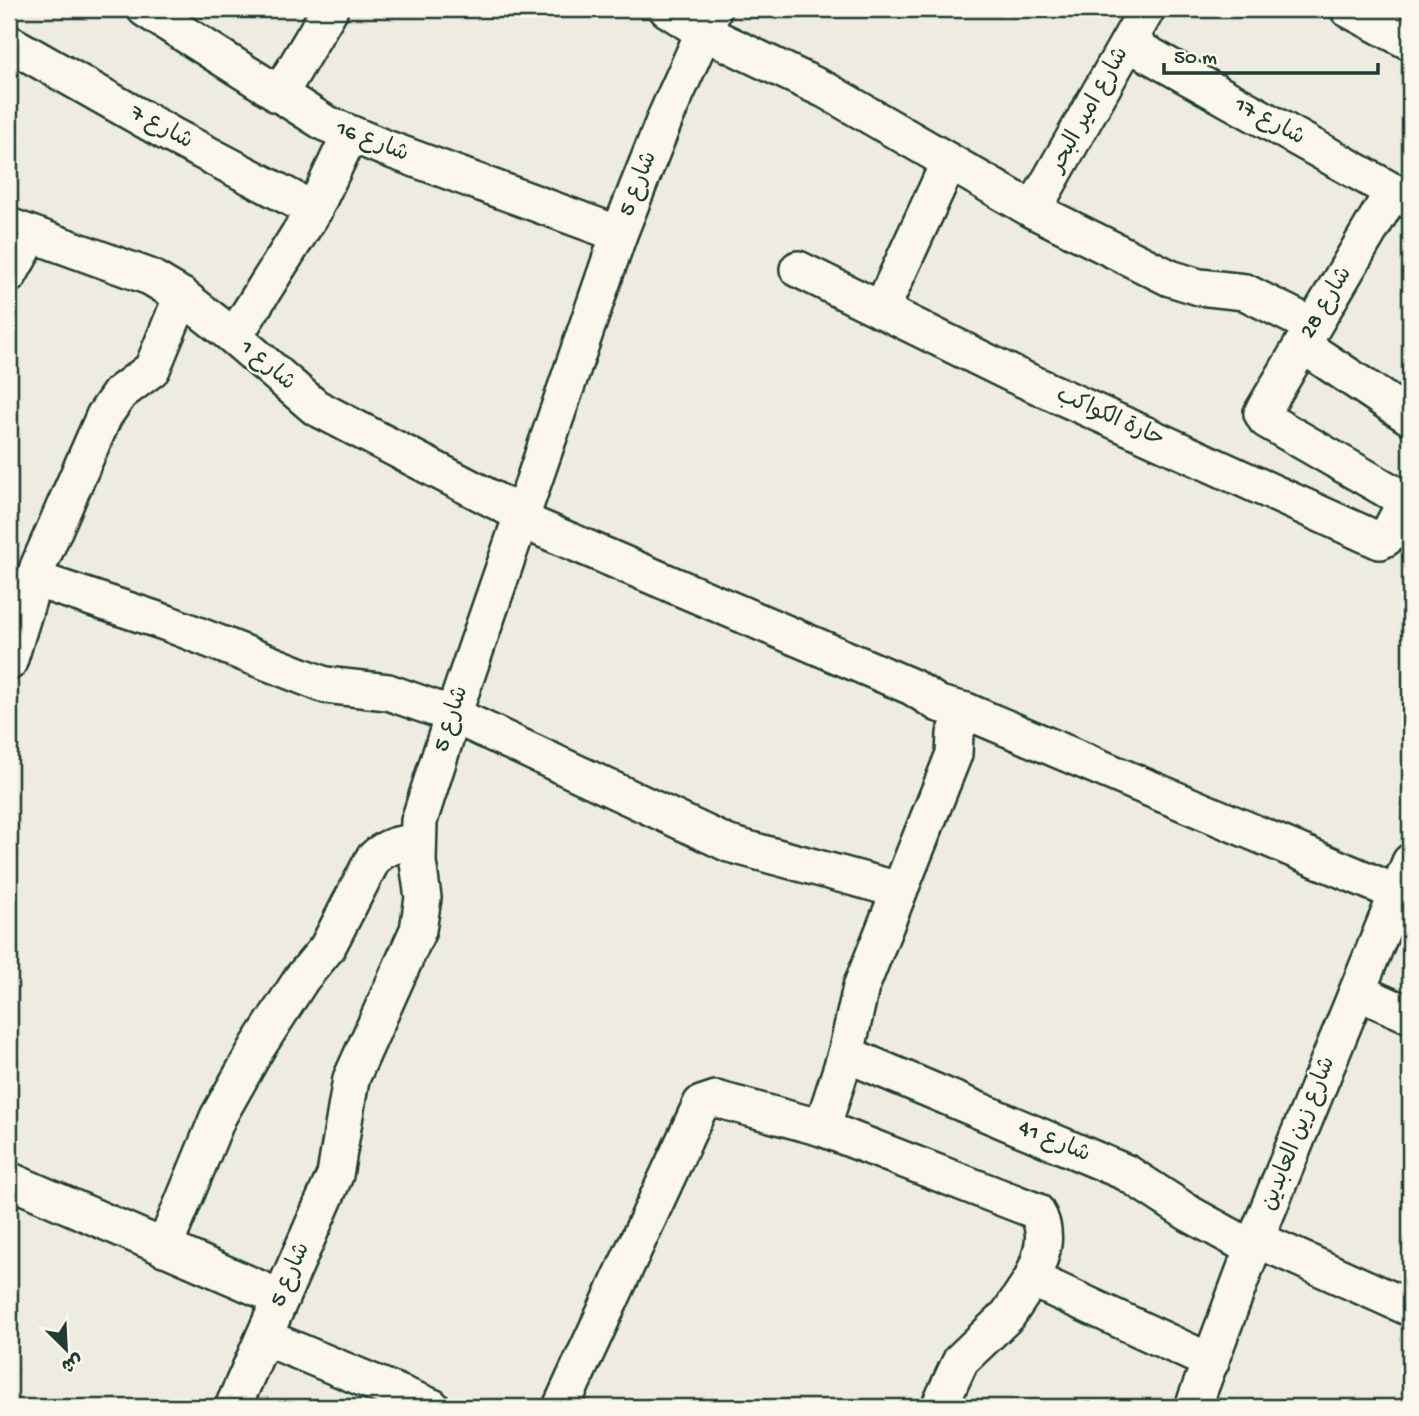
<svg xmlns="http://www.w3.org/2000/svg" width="1419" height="1416" font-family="'Gochi Hand','Playpen Sans Arabic',sans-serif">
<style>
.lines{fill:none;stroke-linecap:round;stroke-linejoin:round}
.minor-casing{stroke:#1f3d34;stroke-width:40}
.minor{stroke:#fbf7ec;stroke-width:35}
.labels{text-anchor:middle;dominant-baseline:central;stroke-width:5;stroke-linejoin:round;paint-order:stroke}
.street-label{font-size:23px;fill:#1f3d34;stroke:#fbf7ec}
</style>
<rect width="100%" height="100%" fill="#eeece1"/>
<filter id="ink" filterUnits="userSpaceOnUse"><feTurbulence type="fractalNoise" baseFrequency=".0143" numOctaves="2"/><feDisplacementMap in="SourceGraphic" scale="14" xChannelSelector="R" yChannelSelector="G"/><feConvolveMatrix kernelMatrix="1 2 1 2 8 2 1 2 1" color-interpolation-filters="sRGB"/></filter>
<g filter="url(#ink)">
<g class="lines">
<g class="minor-casing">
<g id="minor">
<path d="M145,9L325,123L380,146L619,234"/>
<path d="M667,9L703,32L827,91L1033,210L1170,278L1199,287L1245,292L1313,326"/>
<path d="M1348,9L1410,42"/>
<path d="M9,43L173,136L314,210"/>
<path d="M1128,43L1410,201"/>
<path d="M279,95L330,9"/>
<path d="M1393,191L1262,413L1266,420L1410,503"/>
<path d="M1033,210L1147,9"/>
<path d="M9,226L150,277L182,296L234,337L315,407L523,515"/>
<path d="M798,269L1014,375L1380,541L1386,538L1406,501"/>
<path d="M9,275L31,236"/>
<path d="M881,310L949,162"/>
<path d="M234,337L314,210L350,134"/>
<path d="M1302,345L1410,417"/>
<path d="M521,520L912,687L939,704L966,711L955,734L954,754L861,987L846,1054L822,1128L716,1099L701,1104L561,1407"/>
<path d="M34,579L167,623L325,685L388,692L453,715L729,844L899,890"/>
<path d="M9,662L38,567L104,416L120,393L152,369L182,296"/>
<path d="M966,711L1397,893"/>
<path d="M1358,992L1410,1015"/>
<path d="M846,1054L1127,1173L1190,1214L1252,1248"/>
<path d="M822,1128L1036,1211C1050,1233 1042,1255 1032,1279L1211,1362"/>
<path d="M9,1180L281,1298"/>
<path d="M1256,1239L1410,1308"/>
<path d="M164,1248L218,1117L257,1048L302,978L327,948L373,859C386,846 399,843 417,843"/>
<path d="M264,1337L432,1407"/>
<path d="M233,1407L335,1175L351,1079L418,930L423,898L418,862L419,821L453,715L619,234L666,116L714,9"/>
<path d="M939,1407L961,1360L1008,1315L1032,1279"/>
<path d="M1193,1407L1256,1239L1410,862"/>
</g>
</g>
<use href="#minor" class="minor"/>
</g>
</g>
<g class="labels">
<g class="street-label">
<text transform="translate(1090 110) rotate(-61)">شارع امير البحر</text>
<text transform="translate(1269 122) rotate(29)">شارع 17</text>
<text transform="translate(161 128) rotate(29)">شارع 7</text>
<text transform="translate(372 142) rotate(22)">شارع 16</text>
<text transform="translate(639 184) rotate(-68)">شارع 5</text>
<text transform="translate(1327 303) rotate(-59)">شارع 28</text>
<text transform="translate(267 366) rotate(41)">شارع 1</text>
<text transform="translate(1110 418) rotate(24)">حارة الكواكب</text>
<text transform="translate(452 719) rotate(-72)">شارع 5</text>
<text transform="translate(1299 1134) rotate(-68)">شارع زين العابدين</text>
<text transform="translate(1054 1142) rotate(23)">شارع 41</text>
<text transform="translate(291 1275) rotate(-66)">شارع 5</text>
</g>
</g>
<rect width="1419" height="1416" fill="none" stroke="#fbf7ec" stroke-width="35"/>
<rect x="18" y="18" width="1384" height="1381" fill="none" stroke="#1f3d34" stroke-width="2.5" filter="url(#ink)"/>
<g transform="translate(66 1349) rotate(156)" stroke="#fbf7ec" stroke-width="5" paint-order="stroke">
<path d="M0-5L12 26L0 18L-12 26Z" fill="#1f3d34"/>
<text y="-10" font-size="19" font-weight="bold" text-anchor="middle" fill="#1f3d34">ش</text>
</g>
<path d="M1164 63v10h214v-10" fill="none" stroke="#1f3d34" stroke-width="3.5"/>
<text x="1174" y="63" font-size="21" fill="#1f3d34" stroke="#fbf7ec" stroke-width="5" paint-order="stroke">50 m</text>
</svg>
